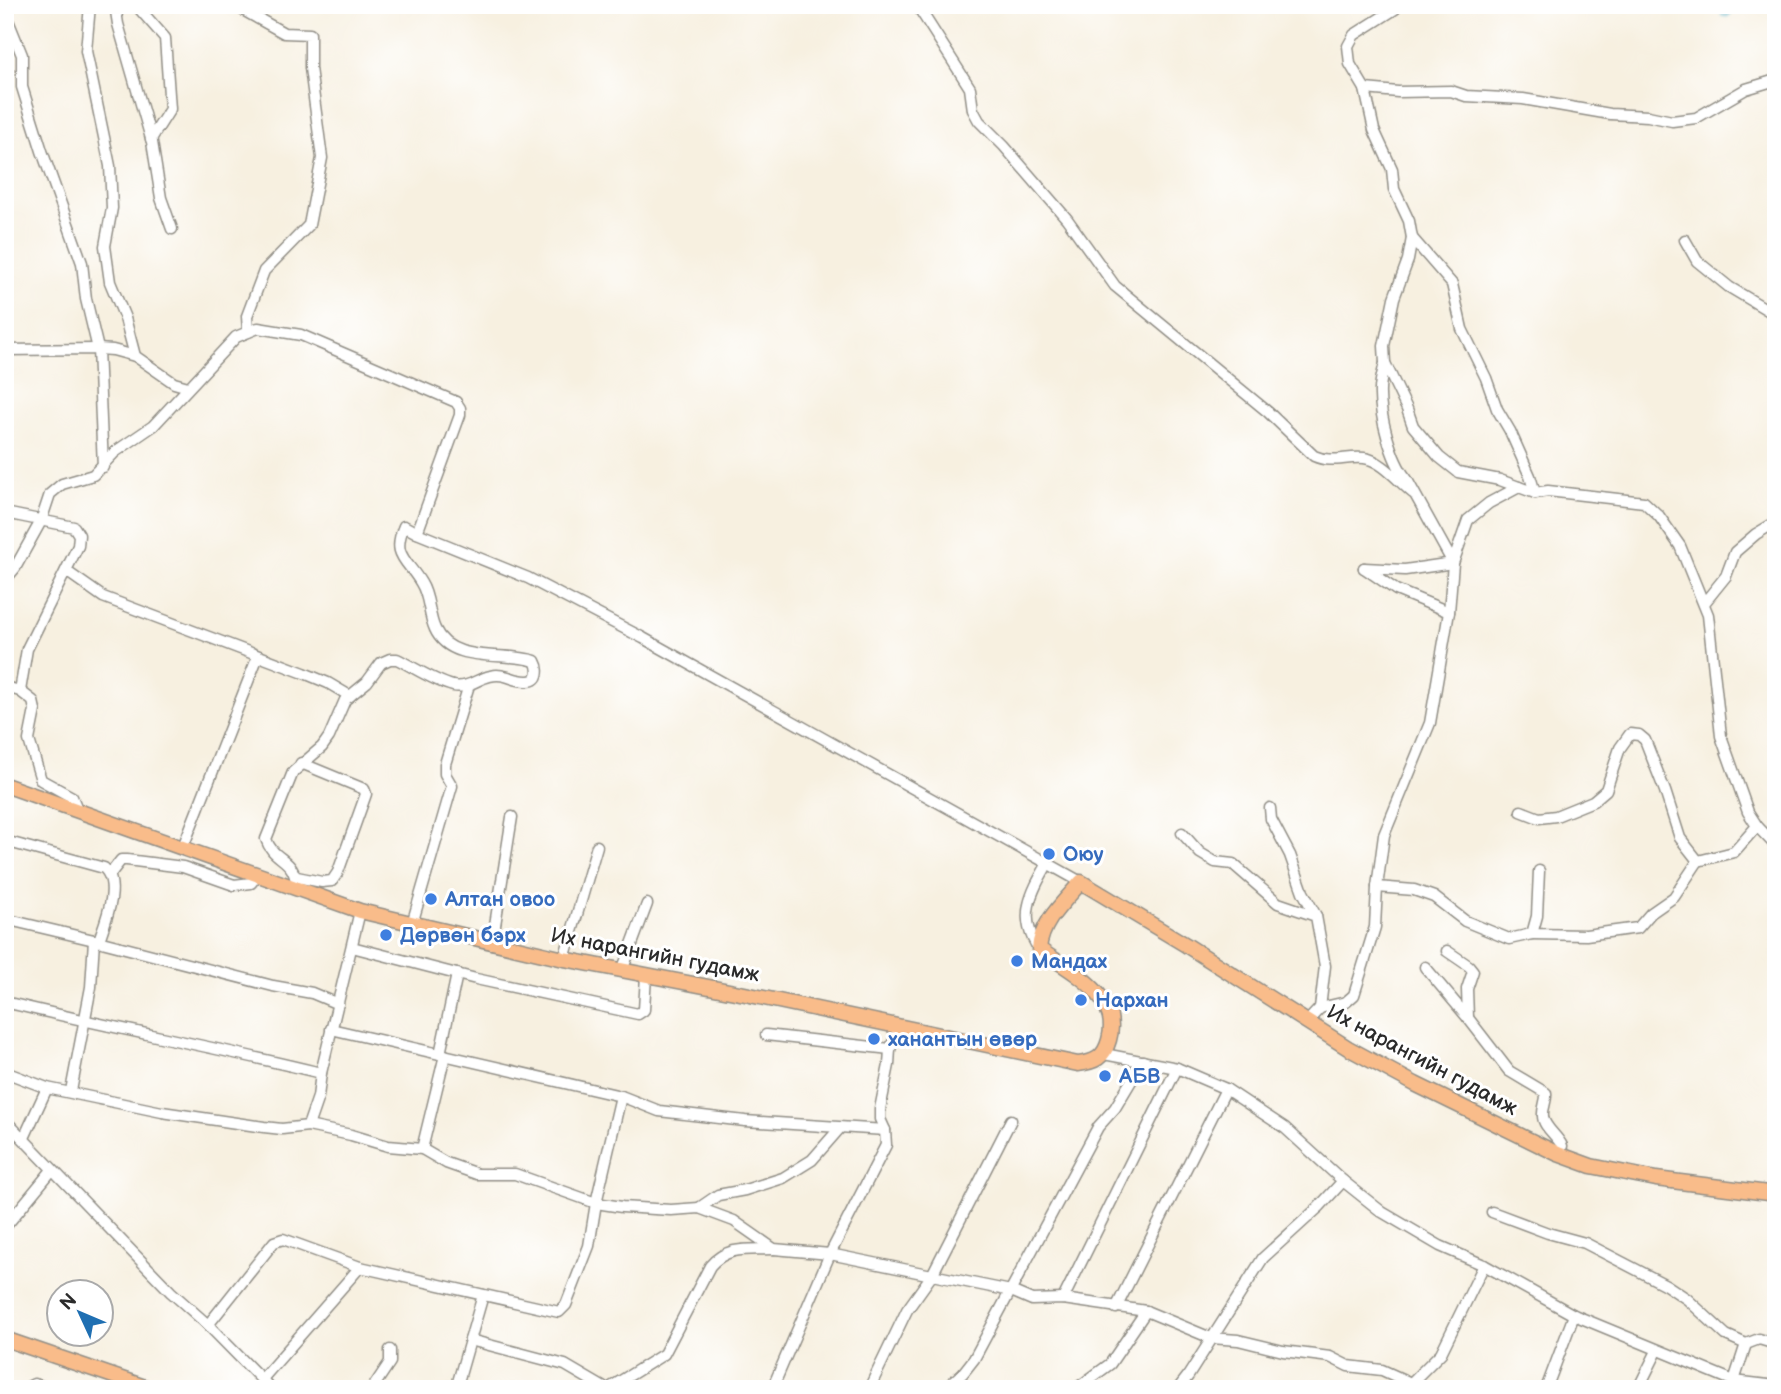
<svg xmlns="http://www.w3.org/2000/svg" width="1781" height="1394" font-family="'Balsamiq Sans',sans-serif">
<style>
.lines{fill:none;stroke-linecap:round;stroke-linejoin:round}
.stream{stroke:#4cb4cb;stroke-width:2.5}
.minor-casing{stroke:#918e86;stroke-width:13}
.major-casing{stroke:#918e86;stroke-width:17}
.minor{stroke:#fff;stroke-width:10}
.major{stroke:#f9bc8a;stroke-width:14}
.shop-dot{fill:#3f7fe0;stroke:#fff;stroke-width:2.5}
.labels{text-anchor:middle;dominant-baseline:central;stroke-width:6;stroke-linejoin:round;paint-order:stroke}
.shop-label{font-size:21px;font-weight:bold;fill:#366cbe;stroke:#fff;text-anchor:start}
.street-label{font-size:21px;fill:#2b2b2b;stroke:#fff}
</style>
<rect width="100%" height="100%" fill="#fff"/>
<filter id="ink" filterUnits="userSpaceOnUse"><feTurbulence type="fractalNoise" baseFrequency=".0143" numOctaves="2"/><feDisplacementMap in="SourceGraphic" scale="14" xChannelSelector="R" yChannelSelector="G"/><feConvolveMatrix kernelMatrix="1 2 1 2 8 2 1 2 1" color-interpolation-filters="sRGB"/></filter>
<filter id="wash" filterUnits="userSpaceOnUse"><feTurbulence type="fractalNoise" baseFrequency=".00686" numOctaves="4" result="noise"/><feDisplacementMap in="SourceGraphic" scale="28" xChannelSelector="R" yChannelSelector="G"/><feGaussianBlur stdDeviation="1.57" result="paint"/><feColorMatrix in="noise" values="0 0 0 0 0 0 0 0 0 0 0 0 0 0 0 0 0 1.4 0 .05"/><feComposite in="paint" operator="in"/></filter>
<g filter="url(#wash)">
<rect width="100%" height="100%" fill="#f7f0e0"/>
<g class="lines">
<path class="stream" d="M1722,15L1727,16L1739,5"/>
</g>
</g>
<g filter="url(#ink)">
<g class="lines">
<g class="minor-casing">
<g id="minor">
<path d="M90,5L86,51L110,166L112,208L105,246L110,282L125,318L135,356L174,383L188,387"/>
<path d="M115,5L118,24L152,142L161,198L172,229"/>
<path d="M136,5L165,38L170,109L151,139"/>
<path d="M234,5L284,33L310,34V68L322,158L309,225L264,271L247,316L248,332"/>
<path d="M917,5L970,88L973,110L979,121L1004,146L1067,219L1115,286L1268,412L1314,456C1332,464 1346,456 1364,458C1382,460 1399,482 1413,493"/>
<path d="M1397,5L1395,9L1354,35L1348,46L1350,64L1365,89L1374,130L1392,169L1394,189L1409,221L1412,238L1408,260L1394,298L1384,346L1385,363L1407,409L1413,426L1439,457L1458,472L1500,480L1535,493L1548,491L1644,502L1659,516L1680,546L1708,615L1721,736L1748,812L1757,826L1776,846"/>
<path d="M5,13L22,55V87L42,151L82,263L86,299L98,349L103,467"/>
<path d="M1365,89L1398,92L1451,91L1466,96L1523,99L1610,114L1648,116L1672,121L1696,118L1746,89L1776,80"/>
<path d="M1412,238L1452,284L1462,329L1486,378L1497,409L1510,431L1530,476L1535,493"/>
<path d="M1685,240L1697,261L1729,287L1776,315"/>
<path d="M5,350L98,349L113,350L135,356"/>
<path d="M5,513L74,527L79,535L78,546L27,649L20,691"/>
<path d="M1364,568L1405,570L1453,563L1468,520L1489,503L1519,487"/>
<path d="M1364,568L1396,590L1449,612"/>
<path d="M66,571L103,597L304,673L328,683L350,696"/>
<path d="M5,580L15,568L41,521L50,494L62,484L93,475L115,452L153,426L236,337L258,328L301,335L456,402L460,408V415L417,533"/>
<path d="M1705,602L1726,576L1735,552L1756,534L1776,522"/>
<path d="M5,687L20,691L33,701L35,710L29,740L41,780L72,797L77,809"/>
<path d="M1270,808L1271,819L1290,855L1303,892L1316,916"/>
<path d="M1521,811L1539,818L1556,816L1593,801L1606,790L1620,748L1630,734L1639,735L1645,740L1665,791L1680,838L1698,861"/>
<path d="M1182,833L1200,853L1215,862L1233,864L1278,903L1316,916L1325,966L1320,1008L1306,1023"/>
<path d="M5,841L104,868C121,884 106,920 99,940"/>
<path d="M183,847L258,656"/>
<path d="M1539,871L1537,916L1532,934L1586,935L1638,928L1651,913L1674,897L1698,861L1734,852L1757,826"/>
<path d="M110,874L121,860H127L183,867L234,885L251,883L257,875"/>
<path d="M297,877L322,882L332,881L338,872L366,794L364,789L301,763"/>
<path d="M1377,887L1414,890L1434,897L1465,921L1509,939L1532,934"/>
<path d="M297,890C296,856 274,863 266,839L293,772L322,747L329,737L345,700L367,682L381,663L390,659H397C415,668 434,681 453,686C467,689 477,679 490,676C505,672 514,682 528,681C540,681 539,668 535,661C506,651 451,665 435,629C428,614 430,597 421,583C407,559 391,556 404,526L417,533L528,578L643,638L1081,882"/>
<path d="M5,919L94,940"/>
<path d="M412,924L452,786L445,774V764L469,685"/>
<path d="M492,944L512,817"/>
<path d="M352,947L476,979L638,1014L644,1010L646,975"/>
<path d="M1039,949C1017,917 1031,893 1048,863"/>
<path d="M564,959L597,846"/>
<path d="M1425,967L1468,1018L1467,989L1473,971L1469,966L1447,951"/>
<path d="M622,971L647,904"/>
<path d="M5,1002C110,1028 216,1047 321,1073"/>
<path d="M1320,1008L1346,1002L1354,995L1375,927L1377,887L1384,835L1430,723L1449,612L1453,563L1406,478C1391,460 1379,414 1380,390C1380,381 1383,372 1385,363"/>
<path d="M1468,1018L1509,1071L1546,1093C1547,1101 1542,1108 1543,1116C1543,1127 1558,1136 1562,1146L1558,1154"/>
<path d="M331,1029L621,1096L659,1111L745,1121L885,1130"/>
<path d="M766,1035L890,1049"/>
<path d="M440,1054L457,974"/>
<path d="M1104,1054L1177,1068L1226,1089L1285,1128L1343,1181L1382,1212L1440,1246L1484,1265L1574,1315L1734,1381L1776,1386"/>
<path d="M5,1072L47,1088L162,1112L264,1127L282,1129L308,1126L318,1097L321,1073L360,911"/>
<path d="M71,1091L91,987L94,940L273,986L312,993L338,1004"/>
<path d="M5,1120L171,1292L208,1325L271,1389"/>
<path d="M308,1126L351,1135L388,1146L422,1149L446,1163L477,1174H515L596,1203L622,1207L671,1210L699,1208L734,1221L774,1249L830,1254L932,1275L1011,1291L1032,1300L1063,1299L1146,1311L1211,1338L1238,1340L1283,1351L1330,1357L1348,1366L1382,1370L1424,1389"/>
<path d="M24,1138L47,1088"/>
<path d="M422,1149L445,1055"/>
<path d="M699,1208L718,1195L745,1190L783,1178L812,1160L840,1128"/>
<path d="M1492,1212L1548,1233L1585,1243L1666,1285L1687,1299L1726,1335L1746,1344L1759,1339L1769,1342L1776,1338"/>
<path d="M5,1227L52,1170"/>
<path d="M1063,1299L1177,1068"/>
<path d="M1116,1308L1226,1089"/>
<path d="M208,1325L274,1242L283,1239L360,1267L559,1312L566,1305L589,1246L596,1203L621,1096"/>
<path d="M470,1340L565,1365L606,1389"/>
<path d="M262,1379L360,1267"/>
<path d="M1408,1386L1441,1353L1484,1265"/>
<path d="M24,1389L34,1384L53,1389"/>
<path d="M372,1389L390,1362V1350"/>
<path d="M456,1389L483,1295"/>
<path d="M608,1389L664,1354L710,1266C728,1245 749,1250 774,1249"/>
<path d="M772,1389L830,1254L886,1145L885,1130L880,1119V1109L889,1065L890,1049L900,1027"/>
<path d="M869,1389L907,1310L932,1275L1011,1120"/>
<path d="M945,1389L963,1373L974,1359L1098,1127L1115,1108L1143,1061"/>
<path d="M1076,1389L1110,1364L1146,1311"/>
<path d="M1178,1389L1188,1376L1263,1258L1319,1207L1343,1181"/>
<path d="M1546,1389L1574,1315"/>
<path d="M1638,1389L1657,1351"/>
<path d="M1735,1389L1734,1381L1746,1344"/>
</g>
</g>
<g class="major-casing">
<g id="major">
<path d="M5,785L360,911L564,959L745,994L1078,1064C1095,1062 1104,1058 1109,1040C1122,994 1069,971 1039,949C1041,922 1064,902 1081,882L1186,945L1348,1048L1415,1084L1558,1154L1591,1166L1656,1179L1776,1194"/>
<path d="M5,1339L151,1389"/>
</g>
</g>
<use href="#minor" class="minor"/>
<use href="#major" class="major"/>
</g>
</g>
<g class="shop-dot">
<circle cx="1049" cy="854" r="7"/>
<circle cx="431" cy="899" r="7"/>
<circle cx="386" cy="935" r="7"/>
<circle cx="1017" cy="961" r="7"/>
<circle cx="1081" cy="1000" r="7"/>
<circle cx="874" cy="1039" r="7"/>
<circle cx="1105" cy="1076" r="7"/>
</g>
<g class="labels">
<g class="shop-label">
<text x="1063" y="854">Оюу</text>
<text x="445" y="899">Алтан овоо</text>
<text x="400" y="935">Дөрвөн бэрх</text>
<text x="1031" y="961">Мандах</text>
<text x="1095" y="1000">Нархан</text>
<text x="888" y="1039">ханантын өвөр</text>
<text x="1119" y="1076">АБВ</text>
</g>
<g class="street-label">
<text transform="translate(655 955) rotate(11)">Их нарангийн гудамж</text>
<text transform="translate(1422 1060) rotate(28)">Их нарангийн гудамж</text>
</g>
</g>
<rect width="1781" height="1394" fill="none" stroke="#fff" stroke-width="28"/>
<g transform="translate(80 1313) rotate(314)"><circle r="33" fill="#ffffff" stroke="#aaaaaa" stroke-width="2"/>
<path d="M0-5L12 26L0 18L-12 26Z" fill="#1f6fb2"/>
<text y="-10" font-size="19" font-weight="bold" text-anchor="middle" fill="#2b2b2b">N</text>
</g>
</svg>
